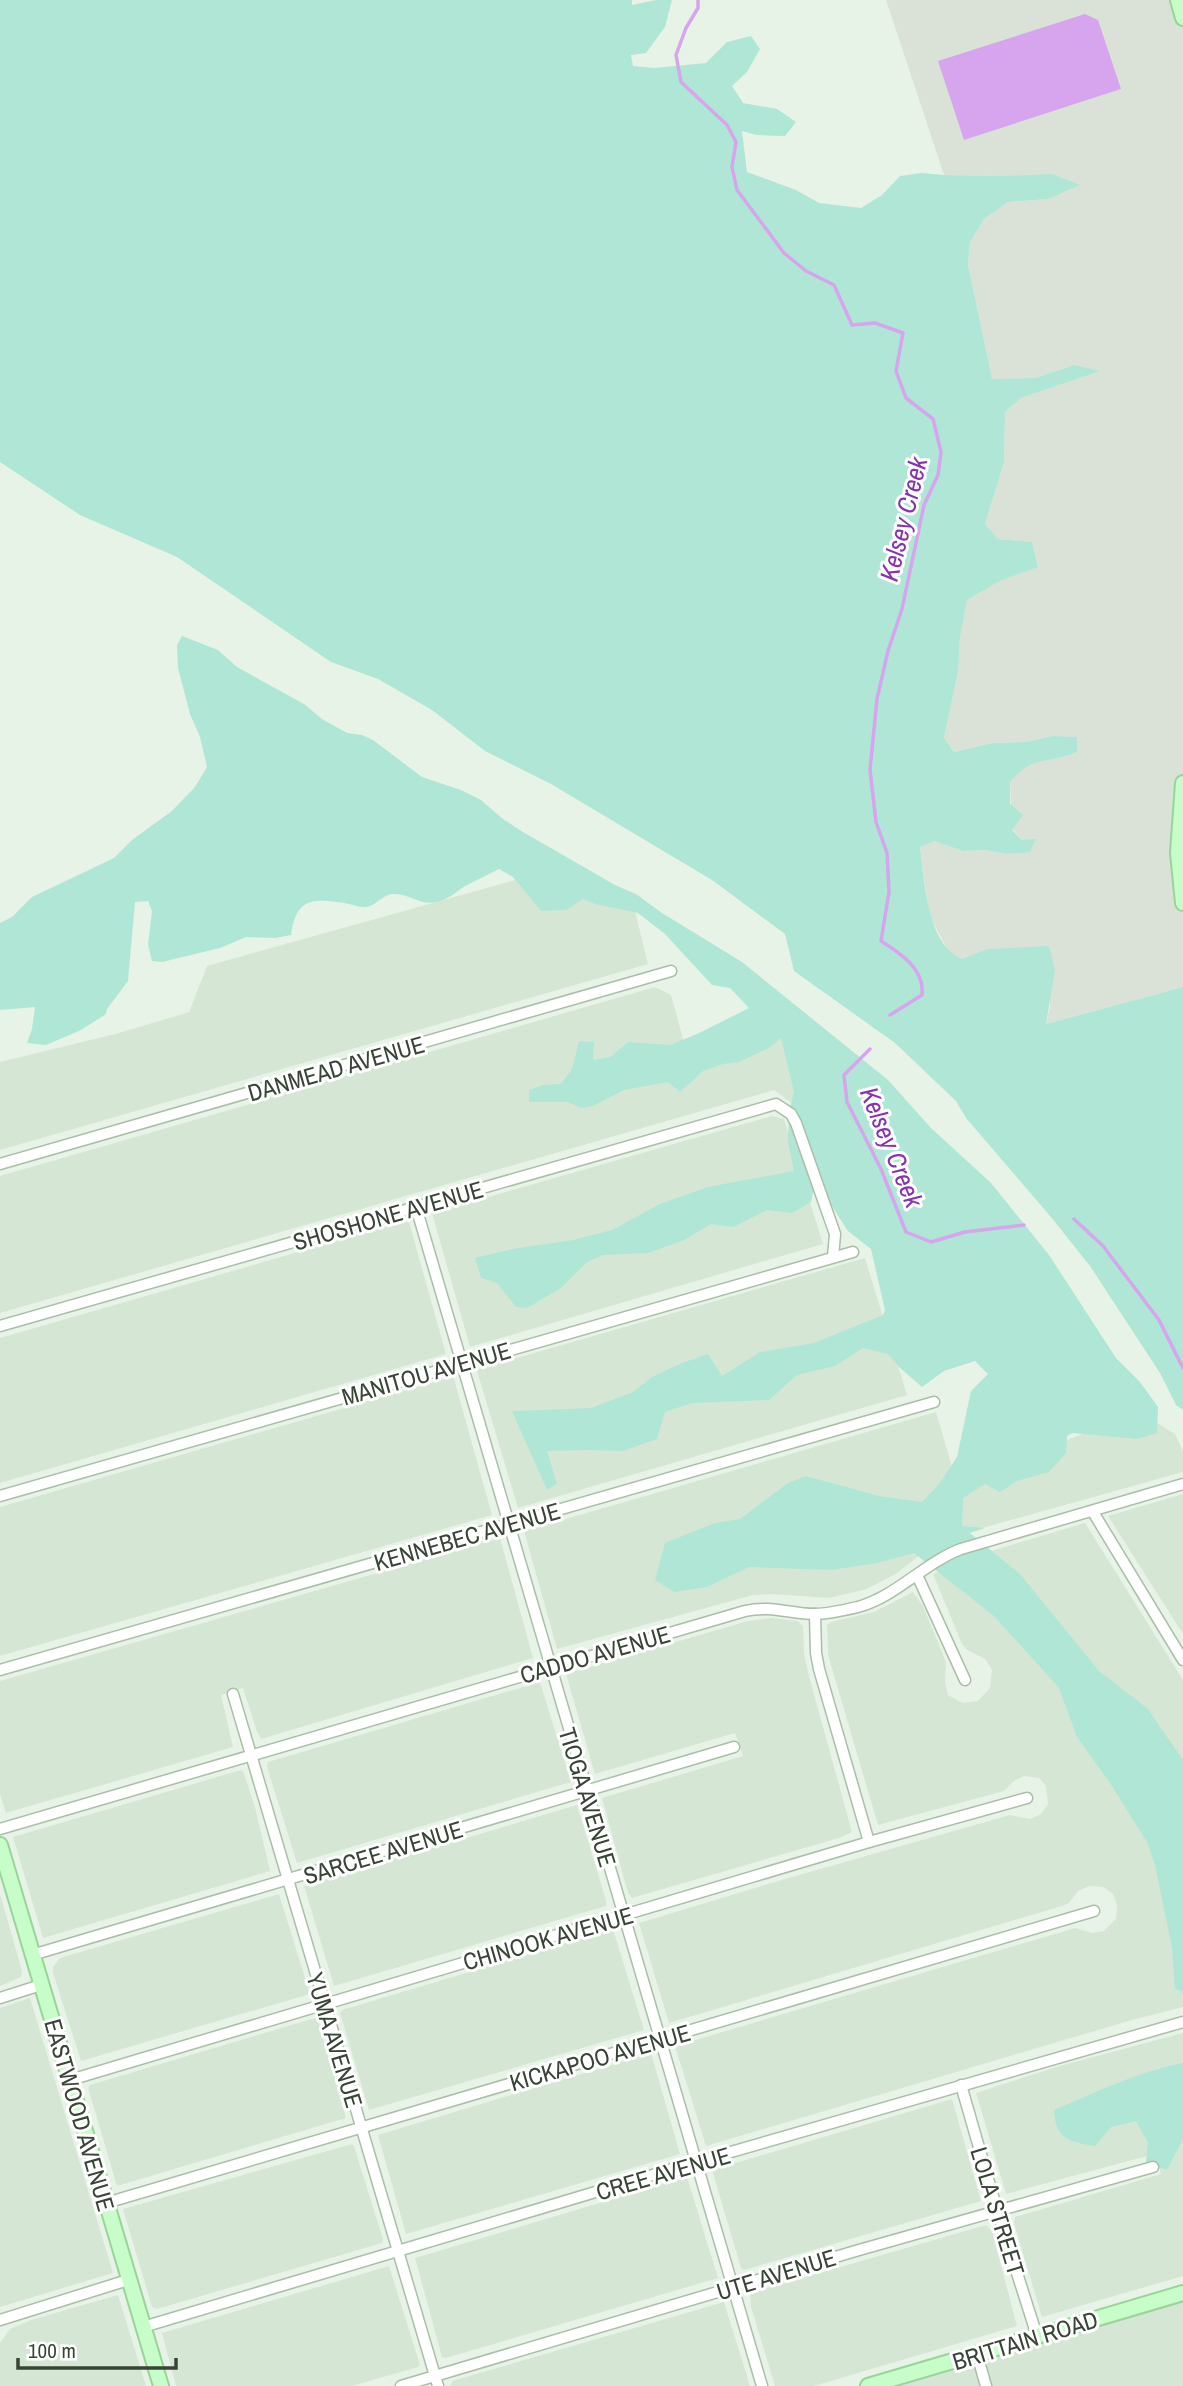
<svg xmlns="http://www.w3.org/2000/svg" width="1183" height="2386" font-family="'Archivo Narrow',sans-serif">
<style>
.residential{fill:#d6e6d5}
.industrial{fill:#dae2d8}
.green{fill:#b0e6d6}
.water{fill:#d6a5ed}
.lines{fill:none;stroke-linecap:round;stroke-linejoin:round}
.stream{stroke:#d6a5ed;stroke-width:3.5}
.street-casing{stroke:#abbea9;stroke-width:13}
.secondary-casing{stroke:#9ad49a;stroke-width:18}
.street{stroke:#fff;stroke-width:10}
.secondary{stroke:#c6fdc8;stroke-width:14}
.labels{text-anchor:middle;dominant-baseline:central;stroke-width:6;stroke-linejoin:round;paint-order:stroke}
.street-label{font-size:24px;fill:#384536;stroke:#fff}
.water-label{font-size:26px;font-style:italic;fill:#8733ad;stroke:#fff}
</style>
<rect width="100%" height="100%" fill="#e7f3e6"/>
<g class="residential">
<path d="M540,873L633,903L648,964L0,1150V1062L119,1033L189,1012L207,966Z"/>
<path d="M655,987L671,995L685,1046L794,1031L797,1107L774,1090L0,1313V1176Z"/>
<path d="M772,1116L784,1119L823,1244L470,1347L432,1213Z"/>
<path d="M406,1221L409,1222L446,1354L0,1483V1338Z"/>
<path d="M865,1258L907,1395L518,1508L477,1371L478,1369Z"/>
<path d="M452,1377L454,1379L492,1515L0,1656V1507Z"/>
<path d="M936,1412L955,1477L1020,1458L1085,1433L1151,1419L1175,1434L1183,1451V1472L954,1536L929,1548L897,1573L867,1589L829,1598L772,1594L753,1595L557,1649L524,1531Z"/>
<path d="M1183,1494V1634L1108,1516Z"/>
<path d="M1085,1523L1183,1680V2007L1132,2020L706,2146L675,2046L1075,1928L1092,1933L1104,1931L1116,1919L1117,1905L1113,1894L1103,1887L1089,1886L1078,1891L1069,1903L1062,1906L669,2023L639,1923L778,1881L1010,1815L1030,1819L1041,1814L1048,1804L1046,1786L1039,1778L1024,1776L1014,1781L1004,1791L878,1825L828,1655L827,1625L831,1622L874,1612L913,1592L923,1606L946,1662L945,1682L948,1695L963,1703L978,1701L990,1688L992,1670L985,1659L967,1650L962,1644L933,1574L964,1559Z"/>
<path d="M500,1538L533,1658L261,1739L257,1732L243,1688L221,1695L233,1747L6,1813L0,1794V1681Z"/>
<path d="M771,1618L798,1621L803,1626L804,1654L809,1676L852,1832L839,1838L632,1898L628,1893L602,1798L743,1756L735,1733L595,1774L566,1674L748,1621Z"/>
<path d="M540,1682L571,1782L297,1863L267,1767L268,1762Z"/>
<path d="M241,1770L244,1773L256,1811L270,1871L43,1938L13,1837Z"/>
<path d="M577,1805L606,1900V1906L334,1986L304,1886Z"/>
<path d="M0,1894L22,1971L21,1977L0,1986Z"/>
<path d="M279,1894L310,1994L81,2061L53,1973V1967L60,1958Z"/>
<path d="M613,1929L644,2030L369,2110L340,2013L342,2010Z"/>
<path d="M30,1998L113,2273L0,2307V2008Z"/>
<path d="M315,2018L318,2020L346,2118L117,2186L88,2088L90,2085Z"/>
<path d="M1183,2033V2276L1042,2317L1014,2223L1015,2217L1161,2174L1155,2154L1006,2194L976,2093L1056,2067Z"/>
<path d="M651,2053L680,2154L406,2234L378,2135Z"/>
<path d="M952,2099L981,2201L744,2270L741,2268L712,2170Z"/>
<path d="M352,2144L354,2146L383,2239L382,2243L157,2309L152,2307L123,2209Z"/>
<path d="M687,2177L718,2278L446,2358L442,2357L415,2258Z"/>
<path d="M986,2225L992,2231L1017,2326L814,2386H775L751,2307L750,2293Z"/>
<path d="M389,2266L420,2365L418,2367L352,2386H176L162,2333Z"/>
<path d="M1183,2293V2386H868Z"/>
<path d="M118,2295L146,2386H0V2343L10,2329L31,2320Z"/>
<path d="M724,2302L750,2386H451L452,2381Z"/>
</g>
<path class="industrial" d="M886,0H1183V987L1046,1024L1050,1007L1049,947L987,949L961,960L950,954L929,915L920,847L934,841L963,851L985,850L1007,854L1022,840L1012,829L1010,782L1023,767L1043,760L1067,756L1077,752V737L1052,736L1027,742L992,743L954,752L944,738L958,672L960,638L967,600L1000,581L1038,566L1032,542L998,539L985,524L1004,462L1005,412L1021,398L1099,371L1071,366L1035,378L992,380L968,263L970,242L984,219L1008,202L1048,199L1003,176L944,175Z"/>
<g class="green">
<path d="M0,0H632V5L656,0H672L665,27L646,53L631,55L633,66L654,68L706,63L727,42L751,36L760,49L747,72L732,86L743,103L777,109L796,122L785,136L757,135L742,131L747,172L796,190L819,203L861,208L882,195L900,176L922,173L944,175L1003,176L1052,174L1080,185L1048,199L1008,202L984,219L970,242L968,264L992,379L1035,378L1074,365L1100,371L1021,398L1005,412L1004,462L985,524L998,539L1032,542L1038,567L1000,581L967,600L960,638L958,672L944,738L954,752L992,743L1027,742L1052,736L1077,737V752C1048,765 1035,753 1010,782V804L1023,815L1012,830L1022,840L1036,839L1030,852L1007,854L985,850L963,851L934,841L920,847C925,881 926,943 962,959L987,949L1049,946L1055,970L1046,1024L1183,987V1410L1176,1405L1160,1373L1090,1266L1051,1217L966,1118L956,1101L895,1043L794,971L785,934L712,880L551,784L485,751L432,710L378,679L331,662L177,557L80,515L0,462Z"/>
<path d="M182,636L218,650L237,667L304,704L322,719L347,733L362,735L373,740L422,777L461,790L481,800L503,819L523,832L615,885L636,894L662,913L742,962L888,1080L931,1128L991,1183L1049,1255L1116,1358L1140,1382L1158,1407L1157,1433L1137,1439L1073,1433L1067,1436L1066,1453L1049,1472L1017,1481L1000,1492L985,1484L963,1498L962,1526L985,1528L970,1533L1020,1574L1099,1671L1147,1708L1183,1760V1993L1175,1988L1172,1948L1155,1865L1147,1842L1110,1783L1077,1737L1059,1688L994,1616L914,1553L877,1563L831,1570L749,1567L707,1587L674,1592L655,1580L665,1543L715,1523L740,1519L788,1483L806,1476L879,1496L922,1502L939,1484L957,1457L971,1391L988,1374L975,1361L944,1371L922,1387L899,1367L888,1354L863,1348L835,1366L797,1375L769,1400L692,1403L665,1412L657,1439L623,1451L587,1450L547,1451L557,1484L547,1490L512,1411L591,1408L633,1392L652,1377L682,1363L708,1354L722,1376L760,1352L814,1343L883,1315L885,1310L871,1249L848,1231L830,1203L814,1187L811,1202L792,1213L767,1210L733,1227L711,1224L684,1240L648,1253L603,1255L586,1263L561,1288L527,1308L516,1307L497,1283L481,1278L475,1258L518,1248L573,1240L612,1230L660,1204L708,1187L794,1171L788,1141L789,1112L794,1092L781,1038L769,1048L739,1062L723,1064L703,1071L680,1092L668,1082L624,1090L593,1106L581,1108L568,1102H529V1090L543,1085L561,1084L572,1069L579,1041L594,1042L593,1060L610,1057L628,1042L670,1045L697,1034L749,1008L730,988L712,985L665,934L638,913L595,904L583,899L566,910L541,911L513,877L499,869C488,875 476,880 465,886C456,892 449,899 437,902C421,906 410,894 395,894C383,893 378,905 366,907C360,908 351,904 345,903C312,898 296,898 291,935L275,938L246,937L220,948L162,962L152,961L148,945L152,911L148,901L135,902L128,981L107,1009L106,1014L81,1030L46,1045L27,1043L32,1029L35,1007L0,1010V923L12,917L32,897L114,858L132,840L172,811L195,787L207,767L200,737L190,714L178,668L177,645Z"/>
<path d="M1183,2063V2139L1167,2170L1146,2162L1148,2143L1136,2121L1111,2127L1095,2146C1070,2142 1055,2139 1054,2110C1097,2092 1137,2072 1183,2063Z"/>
</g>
<path class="water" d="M1085,14L1098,20L1121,89L964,140L938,61Z"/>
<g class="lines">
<g class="stream">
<path d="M698,0V8L686,28L676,55L681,82L727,125L736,142L732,167L737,190L784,253L806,271L834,285L852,325L875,323L903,333L896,371L906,398L933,419L941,452L938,475L924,505L902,609L888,651L877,699L870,770L876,822L887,853L889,892L881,941C901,954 925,969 922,995L890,1015"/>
<path d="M870,1049L844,1075L847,1102L881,1169L906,1232L931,1242L965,1232L1024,1225"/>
<path d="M1074,1219L1103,1246L1159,1320L1183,1368"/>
</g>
<g class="street-casing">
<g id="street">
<path d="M0,1164L671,971"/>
<path d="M416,1207L762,2386"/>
<path d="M0,1326L776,1104L791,1114L796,1123L835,1234L833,1257"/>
<path d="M0,1496L853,1252"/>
<path d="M1093,1512L1183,1660"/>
<path d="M917,1575L965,1680"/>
<path d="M815,1614L816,1653L819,1669L869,1842"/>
<path d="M0,1670L934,1402"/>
<path d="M233,1694L438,2386"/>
<path d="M0,1829L745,1611C771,1605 790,1614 815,1614C828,1614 845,1610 858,1607C897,1596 924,1563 961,1549L1183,1484"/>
<path d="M32,1955L734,1747"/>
<path d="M0,1998L41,1985"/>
<path d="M70,2080L869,1842L1027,1798"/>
<path d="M961,2085L997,2210L1037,2336"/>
<path d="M106,2203L1094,1911"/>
<path d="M0,2320L128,2280"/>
<path d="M143,2327L696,2162L1183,2022"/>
<path d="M977,2354L986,2386"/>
<path d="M401,2386L859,2250L1153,2167"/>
</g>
</g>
<g class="secondary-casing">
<g id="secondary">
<path d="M1178,0L1183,18"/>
<path d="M1183,783L1178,853L1183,903"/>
<path d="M0,1845L161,2386"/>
<path d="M868,2386L1183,2293"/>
</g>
</g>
<use href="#street" class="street"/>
<use href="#secondary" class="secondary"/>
</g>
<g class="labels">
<g class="street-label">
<text transform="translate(336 1068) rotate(-16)">DANMEAD AVENUE</text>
<text transform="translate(388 1215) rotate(-16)">SHOSHONE AVENUE</text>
<text transform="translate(426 1373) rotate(-16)">MANITOU AVENUE</text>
<text transform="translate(467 1536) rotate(-16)">KENNEBEC AVENUE</text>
<text transform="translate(595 1654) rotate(-16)">CADDO AVENUE</text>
<text transform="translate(588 1797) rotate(73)">TIOGA AVENUE</text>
<text transform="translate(383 1852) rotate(-17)">SARCEE AVENUE</text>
<text transform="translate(548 1938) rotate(-16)">CHINOOK AVENUE</text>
<text transform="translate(335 2040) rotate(73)">YUMA AVENUE</text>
<text transform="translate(600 2057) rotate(-16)">KICKAPOO AVENUE</text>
<text transform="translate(80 2115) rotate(74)">EASTWOOD AVENUE</text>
<text transform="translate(663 2173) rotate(-16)">CREE AVENUE</text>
<text transform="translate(998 2211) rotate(73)">LOLA STREET</text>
<text transform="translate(776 2274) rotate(-17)">UTE AVENUE</text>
<text transform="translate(1025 2340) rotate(-17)">BRITTAIN ROAD</text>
</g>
<g class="water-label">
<text transform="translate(903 519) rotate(-76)">Kelsey Creek</text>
<text transform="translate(892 1147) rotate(68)">Kelsey Creek</text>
</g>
</g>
<path d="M18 2358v10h158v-10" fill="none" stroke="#384536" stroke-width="3.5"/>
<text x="28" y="2358" font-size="21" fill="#384536" stroke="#ffffff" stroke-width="5" paint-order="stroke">100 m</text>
</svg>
